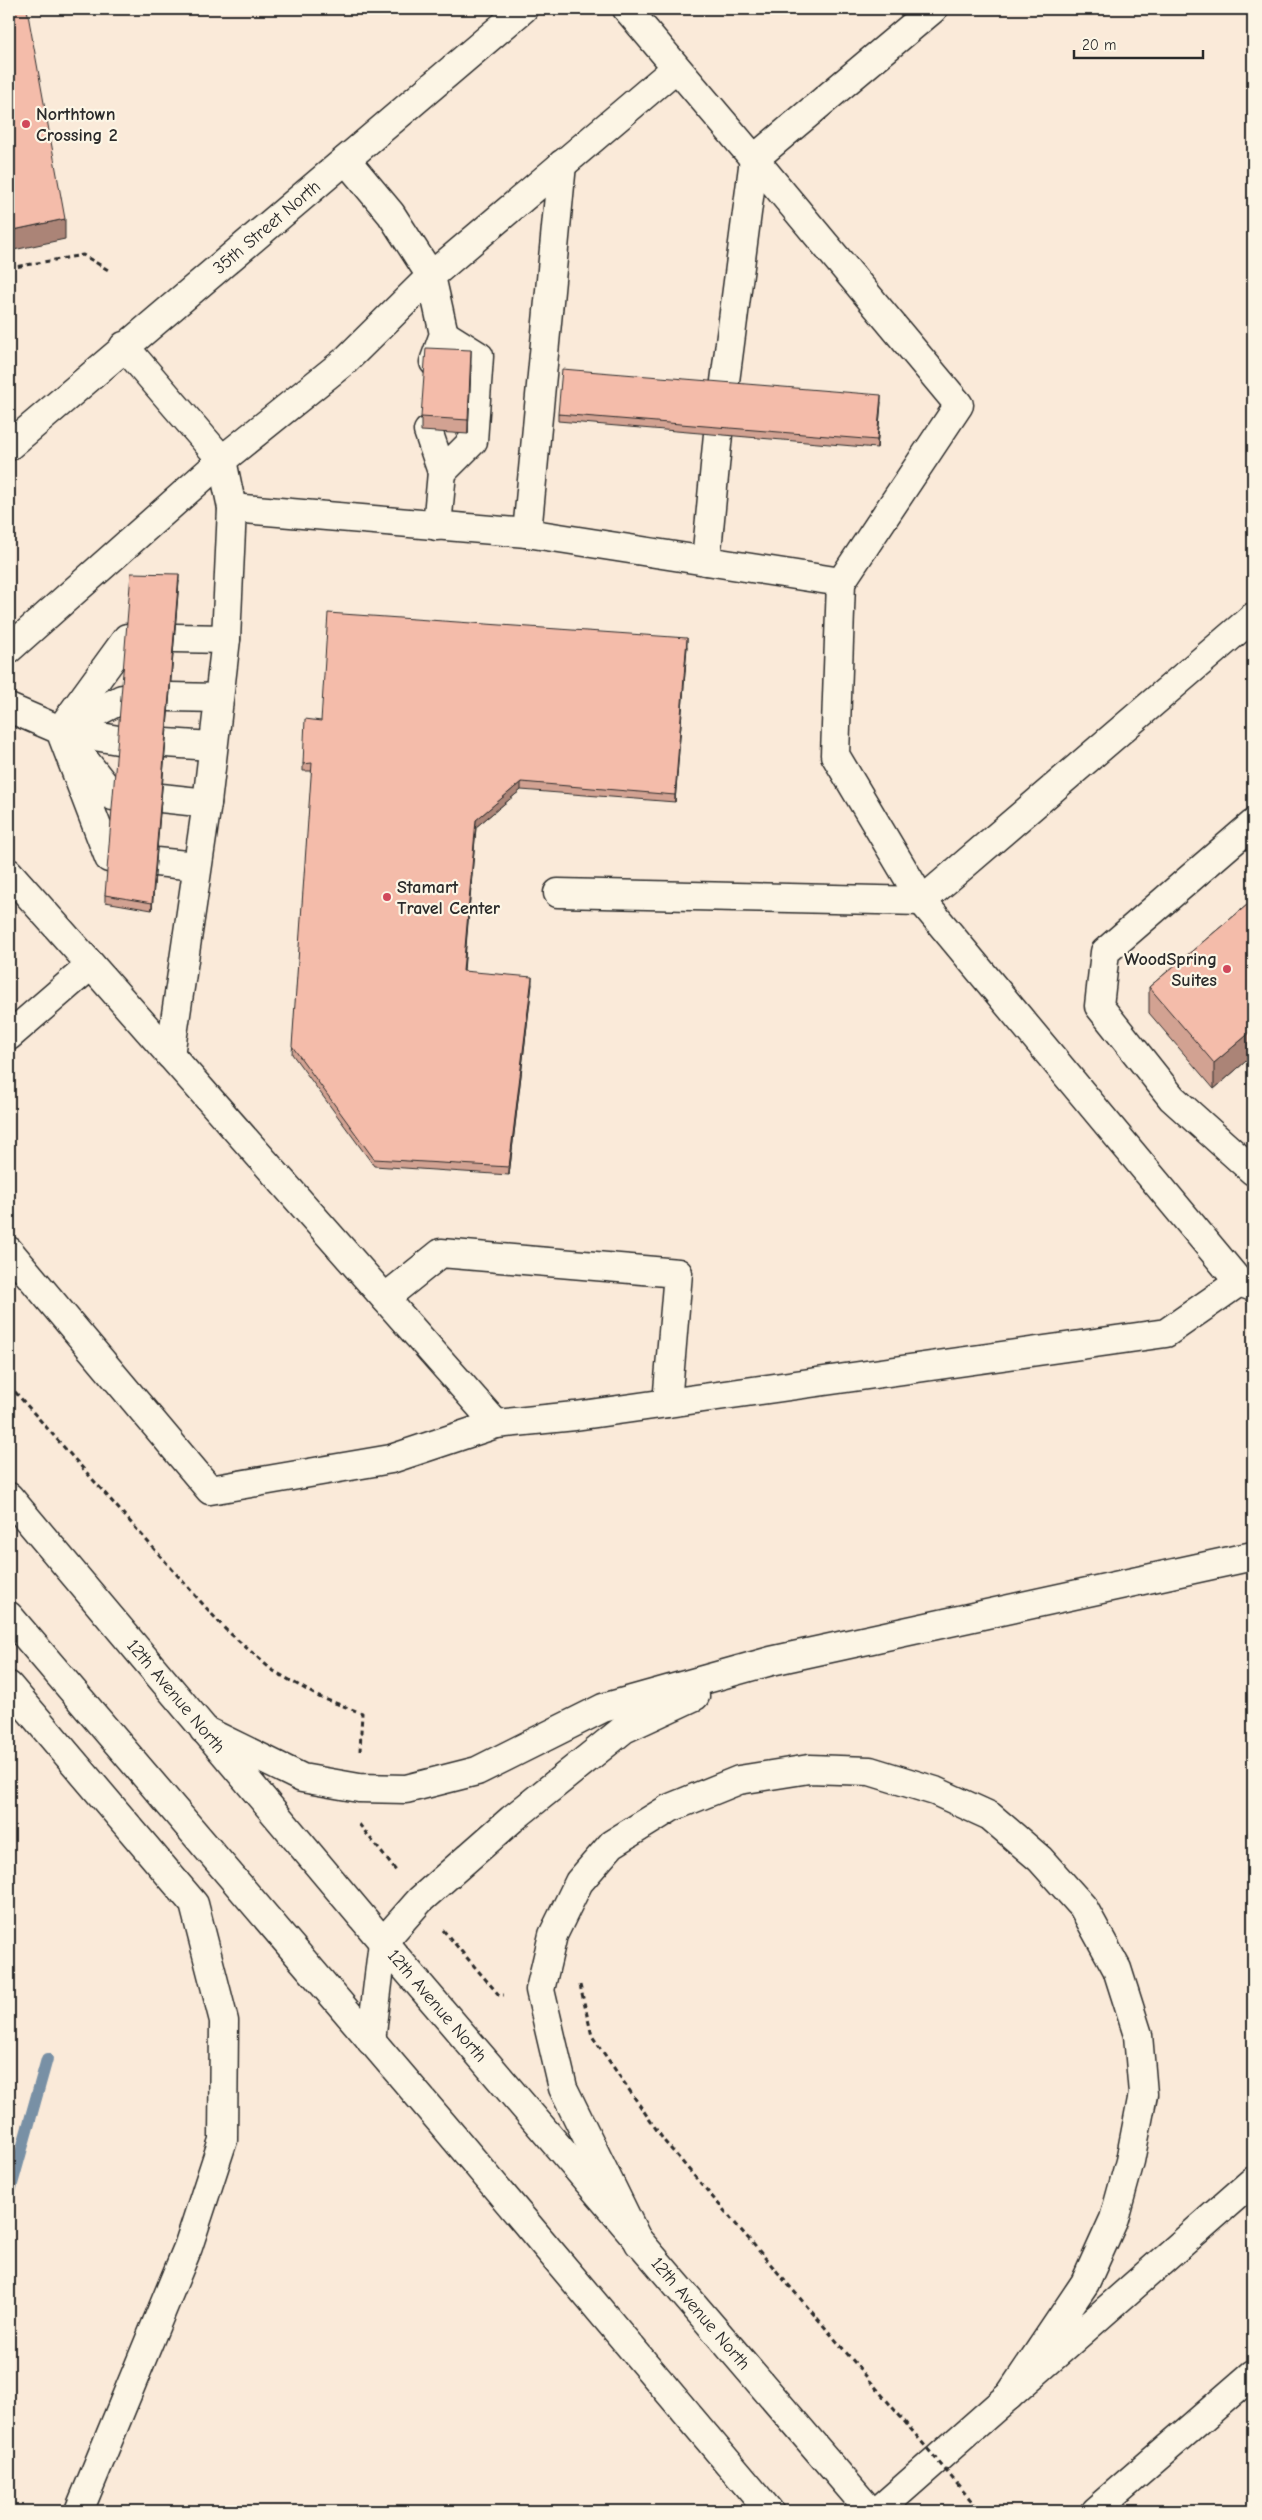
<svg xmlns="http://www.w3.org/2000/svg" width="1262" height="2520" font-family="'Comic Neue',sans-serif">
<style>
.lines{fill:none;stroke-linecap:round;stroke-linejoin:round}
.stream{stroke:#7890a5;stroke-width:12}
.minor-casing{stroke:#2b2b2b;stroke-width:31}
.major-casing{stroke:#2b2b2b;stroke-width:31}
.highway-casing{stroke:#2b2b2b;stroke-width:31}
.path{stroke:#2b2b2b;stroke-width:3;stroke-dasharray:5 4;stroke-linecap:butt}
.minor{stroke:#fcf5e5;stroke-width:28}
.major{stroke:#fcf5e5;stroke-width:28}
.highway{stroke:#fcf5e5;stroke-width:28}
.path-bridge{stroke:#2b2b2b;stroke-width:3;stroke-dasharray:5 4;stroke-linecap:butt}
.wall{fill:#d2a292;stroke:#2b2b2b}
.shaded-wall{fill:#ab8477;stroke:#2b2b2b}
.building{fill:#f4bcaa;stroke:#2b2b2b}
.poi-dot{fill:#d1495b;stroke:#fcf5e5;stroke-width:2}
.labels{text-anchor:middle;dominant-baseline:central;stroke-width:4.5;stroke-linejoin:round;paint-order:stroke}
.poi-label{font-size:18px;font-weight:bold;fill:#2b2b2b;stroke:#fcf5e5;text-anchor:start}
.street-label{font-size:18px;fill:#2b2b2b;stroke:#fcf5e5}
</style>
<rect width="100%" height="100%" fill="#faead9"/>
<filter id="ink" filterUnits="userSpaceOnUse"><feTurbulence type="fractalNoise" baseFrequency=".02" numOctaves="2"/><feDisplacementMap in="SourceGraphic" scale="10" xChannelSelector="R" yChannelSelector="G"/><feConvolveMatrix kernelMatrix="1 2 1 2 8 2 1 2 1" color-interpolation-filters="sRGB"/></filter>
<g filter="url(#ink)">
<g class="lines">
<path class="stream" d="M9,2195L47,2059"/>
<g class="minor-casing">
<g id="minor">
<path d="M627,9L754,159L933,9"/>
<path d="M754,159L959,405L841,582"/>
<path d="M124,346L222,460L232,508L226,639L207,803L170,1055"/>
<path d="M434,362L444,334L431,276L676,68"/>
<path d="M724,389L754,159"/>
<path d="M428,431L442,472L473,441L479,356L444,334"/>
<path id="s1" d="M9,446L523,9"/>
<path d="M232,508L527,533L841,582L835,755L922,901L1239,1282L1253,1287"/>
<path d="M437,526L442,472"/>
<path d="M527,533L562,164"/>
<path d="M706,561L718,434"/>
<path d="M175,638L226,639"/>
<path d="M9,649L222,460L345,361L431,276L391,214L346,160"/>
<path d="M170,697L219,698"/>
<path d="M9,708L60,730L109,858"/>
<path d="M64,729L122,699"/>
<path d="M60,730L127,638"/>
<path d="M60,730L118,740"/>
<path d="M166,743L212,746"/>
<path d="M75,748L113,796"/>
<path d="M161,798L207,803"/>
<path d="M1253,824L1105,952L1099,1006L1172,1098L1253,1171"/>
<path d="M156,862L197,866"/>
<path d="M9,873L91,965"/>
<path d="M558,893L922,901L1253,617"/>
<path d="M9,1036L91,965L496,1424L391,1459L210,1490L9,1251"/>
<path d="M385,1298L441,1253L678,1273L667,1403"/>
<path d="M496,1424L575,1416L1166,1333L1239,1282"/>
</g>
</g>
<g class="major-casing">
<g id="major">
<path id="s2" d="M9,1497L383,1942L870,2511"/>
<path d="M9,1616L446,2128L769,2511"/>
</g>
</g>
<g class="highway-casing">
<g id="highway">
<path d="M9,1686L194,1904L224,2021L223,2140L188,2247L79,2511"/>
<path d="M204,1730L302,1778L359,1788L406,1789L477,1771L603,1708L771,1661L1253,1556"/>
<path d="M371,2041L383,1942L420,1900L512,1819L624,1729L695,1696"/>
<path d="M639,2243L563,2088L540,1990L553,1935L579,1882L612,1844L670,1808L739,1780L809,1769L870,1771L935,1791L990,1816L1040,1859L1083,1907L1117,1969L1138,2035L1143,2094L1130,2161L1114,2219L1085,2283L1009,2396"/>
<path d="M878,2511L1253,2181"/>
<path d="M1095,2511L1253,2374"/>
</g>
</g>
<g class="path">
<path d="M9,268L83,255L110,271"/>
<path d="M9,1385L225,1629L272,1670L319,1697L362,1713L360,1751"/>
<path d="M359,1824L397,1872"/>
<path d="M443,1930L499,1995H504"/>
<path d="M580,1985L592,2036L665,2142L817,2318"/>
</g>
<use href="#minor" class="minor"/>
<use href="#major" class="major"/>
<use href="#highway" class="highway"/>
<path class="path-bridge" d="M817,2318L980,2511"/>
</g>
<g class="wall">
<path d="M471,365L468,434L421,431V417Z"/>
<path d="M881,402L877,448L558,421V414Z"/>
<path d="M179,581L152,910L105,902V895Z"/>
<path d="M687,646L675,802L521,790L476,827L464,971L532,984L509,1175L374,1166L292,1054L312,771H303V764L321,721Z"/>
<path d="M1253,900V1055L1214,1089L1149,1013V987Z"/>
</g>
<g class="shaded-wall">
<path d="M65,219V239L9,251V231Z"/>
<path d="M471,350V365L468,434V420Z"/>
<path d="M881,395V402L877,448V440Z"/>
<path d="M179,574V581L152,910V903Z"/>
<path d="M687,638V646L675,802V795Z"/>
<path d="M521,782V790L476,827L463,978L476,820Z"/>
<path d="M532,977V984L509,1175V1167Z"/>
<path d="M1253,1030V1055L1214,1089V1063Z"/>
</g>
<g class="building">
<path d="M9,9H27L65,219L9,231Z"/>
<path d="M426,348L471,350L468,420L421,417Z"/>
<path d="M562,369L881,395L877,440L558,414Z"/>
<path d="M131,573L179,574L152,903L105,895Z"/>
<path d="M328,613L687,638L675,795L521,782L476,820L463,971L532,977L509,1167L374,1159L292,1046L312,763L303,764L305,719L321,721Z"/>
<path d="M1253,900V1030L1214,1063L1149,987Z"/>
</g>
</g>
<g class="poi-dot">
<circle cx="26" cy="124" r="5"/>
<circle cx="387" cy="897" r="5"/>
<circle cx="1227" cy="969" r="5"/>
</g>
<g class="labels">
<g class="poi-label">
<text x="36" y="114">Northtown<tspan x="36" dy="21">Crossing 2</tspan></text>
<text x="397" y="887">Stamart<tspan x="397" dy="21">Travel Center</tspan></text>
<text x="1217" y="959" text-anchor="end">WoodSpring<tspan x="1217" dy="21">Suites</tspan></text>
</g>
<g class="street-label">
<text stroke="none"><textPath href="#s1" startOffset="338">35th Street North</textPath></text>
<text stroke="none"><textPath href="#s2" startOffset="260">12th Avenue North</textPath></text>
<text stroke="none"><textPath href="#s2" startOffset="665">12th Avenue North</textPath></text>
<text stroke="none"><textPath href="#s2" startOffset="1070">12th Avenue North</textPath></text>
</g>
</g>
<rect width="1262" height="2520" fill="none" stroke="#fcf5e5" stroke-width="30"/>
<rect x="15" y="15" width="1232" height="2490" fill="none" stroke="#2b2b2b" stroke-width="2" filter="url(#ink)"/>
<path d="M1074 50v8h129v-8" fill="none" stroke="#2b2b2b" stroke-width="2.5"/>
<text x="1082" y="50" font-size="15" fill="#2b2b2b" stroke="#fcf5e5" stroke-width="4" paint-order="stroke">20 m</text>
</svg>
